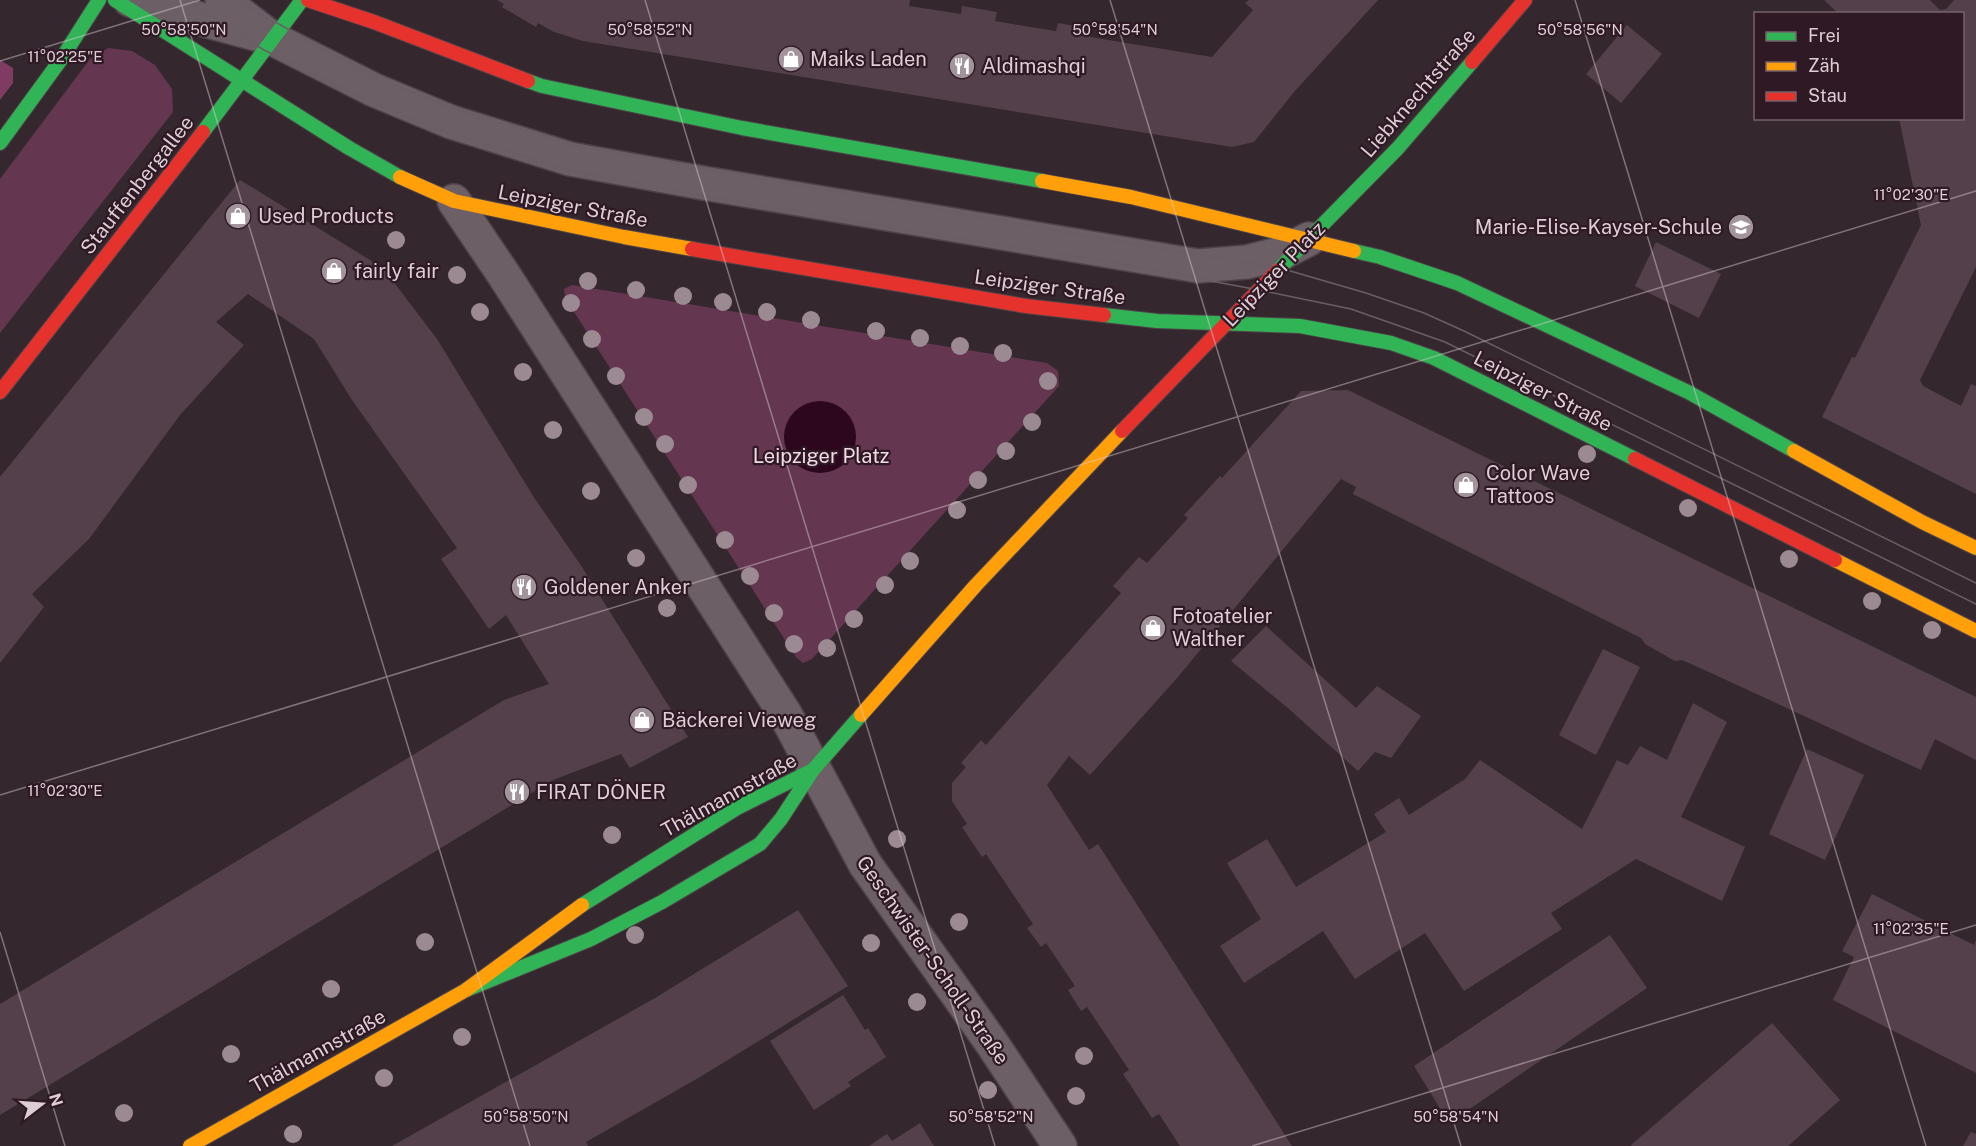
<svg xmlns="http://www.w3.org/2000/svg" width="1976" height="1146" font-family="'Public Sans',sans-serif">
<style>
.green{fill:#643650}
.forest{fill:#803b63}
.water{fill:#2c071e}
.building{fill:#53404b}
.lines{fill:none;stroke-linecap:round;stroke-linejoin:round}
.street-casing{stroke:#4e4349;stroke-width:36}
.fast-casing{stroke:#4e4349;stroke-width:16}
.slow-casing{stroke:#4e4349;stroke-width:16}
.jam-casing{stroke:#4e4349;stroke-width:16}
.street{stroke:#6c5f66;stroke-width:33}
.fast{stroke:#30b455;stroke-width:14}
.slow{stroke:#ff9f0a;stroke-width:14}
.jam{stroke:#e5322d;stroke-width:14}
.tram{stroke:#6a5f64;stroke-width:1.5}
.tree{fill:#9c8a93}
.ticks{fill:none;stroke:#ddced5;stroke-width:1.5;stroke-opacity:0.45}
.labels{text-anchor:middle;dominant-baseline:central;stroke-width:4.5;stroke-linejoin:round;paint-order:stroke}
.poi-label{font-size:20px;fill:#ddced5;stroke:#2f1925;text-anchor:start}
.street-label{font-size:20px;fill:#ddced5;stroke:#2f1925}
.park-label{font-size:20px;fill:#f2dae5;stroke:#2f1925}
.ticks-label{font-size:15px;text-anchor:middle;fill:#ddced5;stroke:#2f1925;stroke-width:4.5;stroke-linejoin:round;paint-order:stroke}
</style>
<rect width="100%" height="100%" fill="#34282e"/>
<g class="green">
<path d="M108,48L132,51L155,65L172,89L173,112L0,333V179L90,59Z"/>
<path d="M572,285L1047,363L1058,371L1059,386L812,659L803,663L796,657L565,298L564,289Z"/>
</g>
<path class="forest" d="M0,60L13,68V83L0,100Z"/>
<circle class="water" cx="820" cy="437" r="36"/>
<g class="building">
<path d="M497,0H910L909,6L961,14L962,6L997,12L995,21L1024,26L1056,31L1058,23L1092,29L1090,37L1212,57L1253,10L1245,3L1249,0H1378L1294,92L1254,142L1232,147L583,41L554,32L538,23L536,27L502,7L504,4Z"/>
<path d="M1824,0H1930L1940,10L1946,9L1954,0H1976V267L1920,380L1923,386L1961,406L1971,384L1976,386V494L1822,417L1852,357L1855,358L1921,225L1899,118H1962V14H1839Z"/>
<path d="M1627,25L1662,54L1621,103L1586,74Z"/>
<path d="M240,180L383,268L437,339L533,496L582,567L688,737L630,768L621,754L553,780L0,1115V1004L504,700L549,684L506,615L489,629L441,559L457,548L352,400L314,339L248,294L216,322L244,345L180,415L89,539L32,594L44,607L0,663V477Z"/>
<path d="M1656,242L1721,274L1699,318L1635,286Z"/>
<path d="M1348,390L1976,697V760L1935,739L1921,770L1711,673L1682,660L1675,661L1645,644L1641,638L1353,494L1356,487L1341,479L1178,677L1090,775L1069,756L1047,785L1089,850L1098,844L1292,1146H1180L1159,1114L1152,1118L1123,1074L1129,1070L1087,1007L1081,1011L1068,990L1075,986L1046,943L1041,947L1027,928L1033,924L986,854L982,857L962,827L967,824L952,801V783L966,767L961,763L981,740L986,745L1121,593L1113,586L1139,557L1147,563L1188,518L1184,515L1220,476L1222,478L1301,391Z"/>
<path d="M1266,626L1356,708L1377,686L1421,716L1391,758L1375,752L1358,771L1289,709L1231,661Z"/>
<path d="M1603,649L1640,667L1596,755L1559,735Z"/>
<path d="M1693,703L1727,722L1681,817L1745,847L1722,901L1636,859L1551,913L1562,929L1464,991L1425,933L1355,979L1323,931L1244,983L1220,946L1261,919L1227,863L1267,839L1296,887L1386,832L1374,814L1399,798L1409,815L1465,779L1480,760L1582,829L1617,760L1628,765L1640,746L1667,760Z"/>
<path d="M1807,749L1864,775L1825,860L1769,834Z"/>
<path d="M1872,894L1974,945L1976,940V1073L1833,1000L1854,957L1842,951Z"/>
<path d="M798,910L848,986L700,1077L586,1142L588,1146H392L655,998Z"/>
<path d="M1610,935L1647,988L1449,1123L1414,1066Z"/>
<path d="M843,995L865,1030L868,1028L886,1057L848,1082L851,1086L814,1110L770,1041Z"/>
<path d="M1772,1023L1840,1100L1788,1146H1630Z"/>
<path d="M920,1123L934,1146H869L887,1134L892,1141Z"/>
<path d="M1971,1132L1976,1134V1146H1963Z"/>
</g>
<g class="lines">
<g class="street-casing">
<g id="street">
<path d="M130,0L256,34"/>
<path d="M222,0L273,39L374,90L451,122L570,159L703,183L1198,266L1247,262L1282,253L1309,239"/>
<path d="M454,201L504,275L785,714L865,864L991,1042L1060,1146"/>
</g>
</g>
<g class="fast-casing">
<g id="fast">
<path d="M115,0L349,148L400,177"/>
<path d="M528,81L542,86L742,128L1042,181"/>
<path d="M203,132L302,0"/>
<path d="M0,143L62,58L99,0"/>
<path d="M1354,251L1380,257L1457,283L1688,392L1794,451"/>
<path d="M1278,270L1398,148L1472,62"/>
<path d="M1104,315L1157,321L1300,326L1391,343L1434,358L1635,459"/>
<path d="M582,905L737,808L813,770"/>
<path d="M466,990L591,939L662,902L760,844L781,819L813,770L861,715"/>
</g>
</g>
<g class="slow-casing">
<g id="slow">
<path d="M400,177L454,201L624,237L692,249"/>
<path d="M1042,181L1131,197L1354,251"/>
<path d="M1794,451L1922,522L1976,548"/>
<path d="M1835,560L1976,631"/>
<path d="M861,715L976,585L1122,431"/>
<path d="M190,1146L466,990L582,905"/>
</g>
</g>
<g class="jam-casing">
<g id="jam">
<path d="M308,0L374,22L528,81"/>
<path d="M1472,62L1525,0"/>
<path d="M692,249L1026,306L1104,315"/>
<path d="M0,392L203,132"/>
<path d="M1122,431L1278,270"/>
<path d="M1635,459L1835,560"/>
</g>
</g>
<use href="#street" class="street"/>
<use href="#fast" class="fast"/>
<use href="#slow" class="slow"/>
<use href="#jam" class="jam"/>
<g class="tram">
<path d="M186,0L264,50L368,100L431,127L565,169L702,196L974,241L1083,257L1259,290L1351,309L1445,342L1976,604"/>
<path d="M236,0L379,80L456,109L572,145L1099,238L1280,268L1366,293L1424,313L1464,331L1976,583"/>
</g>
</g>
<g class="tree">
<circle cx="396" cy="240" r="9"/>
<circle cx="457" cy="275" r="9"/>
<circle cx="588" cy="281" r="9"/>
<circle cx="636" cy="290" r="9"/>
<circle cx="683" cy="296" r="9"/>
<circle cx="723" cy="302" r="9"/>
<circle cx="571" cy="303" r="9"/>
<circle cx="480" cy="312" r="9"/>
<circle cx="767" cy="312" r="9"/>
<circle cx="811" cy="320" r="9"/>
<circle cx="876" cy="331" r="9"/>
<circle cx="920" cy="338" r="9"/>
<circle cx="592" cy="339" r="9"/>
<circle cx="960" cy="346" r="9"/>
<circle cx="1003" cy="353" r="9"/>
<circle cx="523" cy="372" r="9"/>
<circle cx="616" cy="376" r="9"/>
<circle cx="1048" cy="381" r="9"/>
<circle cx="644" cy="417" r="9"/>
<circle cx="1032" cy="422" r="9"/>
<circle cx="553" cy="430" r="9"/>
<circle cx="665" cy="444" r="9"/>
<circle cx="1006" cy="451" r="9"/>
<circle cx="1587" cy="454" r="9"/>
<circle cx="978" cy="480" r="9"/>
<circle cx="688" cy="485" r="9"/>
<circle cx="591" cy="491" r="9"/>
<circle cx="1688" cy="508" r="9"/>
<circle cx="957" cy="510" r="9"/>
<circle cx="725" cy="540" r="9"/>
<circle cx="636" cy="558" r="9"/>
<circle cx="1789" cy="559" r="9"/>
<circle cx="910" cy="561" r="9"/>
<circle cx="750" cy="576" r="9"/>
<circle cx="885" cy="585" r="9"/>
<circle cx="1872" cy="601" r="9"/>
<circle cx="667" cy="608" r="9"/>
<circle cx="774" cy="613" r="9"/>
<circle cx="854" cy="619" r="9"/>
<circle cx="1932" cy="630" r="9"/>
<circle cx="794" cy="644" r="9"/>
<circle cx="827" cy="648" r="9"/>
<circle cx="612" cy="835" r="9"/>
<circle cx="897" cy="839" r="9"/>
<circle cx="959" cy="922" r="9"/>
<circle cx="635" cy="935" r="9"/>
<circle cx="425" cy="942" r="9"/>
<circle cx="871" cy="943" r="9"/>
<circle cx="331" cy="989" r="9"/>
<circle cx="917" cy="1002" r="9"/>
<circle cx="462" cy="1037" r="9"/>
<circle cx="231" cy="1054" r="9"/>
<circle cx="1084" cy="1056" r="9"/>
<circle cx="384" cy="1078" r="9"/>
<circle cx="988" cy="1090" r="9"/>
<circle cx="1076" cy="1096" r="9"/>
<circle cx="124" cy="1113" r="9"/>
<circle cx="293" cy="1134" r="9"/>
</g>
<path class="ticks" d="M180,0L530,1146M645,0L995,1146M1110,0L1461,1146M1575,0L1926,1146M0,61L200,0M0,795L1976,191M0,932L65,1146M1252,1146L1976,925"/>
<defs>
<g id="shop-disc" transform="scale(1.35)"><circle r="9.5" fill="#a2949b" stroke="#2f1925"/><path d="M-5-2.5h2.3a2.7 3.5 0 0 1 5.4 0H5L5.5 6h-11ZM-1.5-2.5h3a1.5 2.3 0 0 0-3 0Z" fill="#fff"/></g>
<g id="restaurant-disc" transform="scale(1.35)"><circle r="9.5" fill="#a2949b" stroke="#2f1925"/><path d="M-5-6h1v4h1v-4h1v4h1v-4h1v5L-1.5 .5V6h-2V.5L-5-1ZM5-6V6H3V1.5H1.5Q1.5-4 5-6Z" fill="#fff"/></g>
<g id="school-disc" transform="scale(1.35)"><circle r="9.5" fill="#a2949b" stroke="#2f1925"/><path d="M0-5L7-2L0 1L-7-2ZM-4 1L0 2.5L4 1V4Q0 6-4 4Z" fill="#fff"/></g>
</defs>
<g fill-rule="evenodd">
<use href="#shop-disc" x="791" y="59"/>
<use href="#restaurant-disc" x="962" y="66"/>
<use href="#shop-disc" x="238" y="216"/>
<use href="#school-disc" x="1741" y="227"/>
<use href="#shop-disc" x="334" y="271"/>
<use href="#shop-disc" x="1466" y="485"/>
<use href="#restaurant-disc" x="524" y="587"/>
<use href="#shop-disc" x="1153" y="628"/>
<use href="#shop-disc" x="642" y="720"/>
<use href="#restaurant-disc" x="517" y="792"/>
</g>
<g class="labels">
<g class="poi-label">
<text x="810" y="59">Maiks Laden</text>
<text x="982" y="66">Aldimashqi</text>
<text x="258" y="216">Used Products</text>
<text x="1722" y="227" text-anchor="end">Marie-Elise-Kayser-Schule</text>
<text x="354" y="271">fairly fair</text>
<text x="1486" y="473">Color Wave<tspan x="1486" dy="23">Tattoos</tspan></text>
<text x="544" y="587">Goldener Anker</text>
<text x="1172" y="616">Fotoatelier<tspan x="1172" dy="23">Walther</tspan></text>
<text x="662" y="720">Bäckerei Vieweg</text>
<text x="536" y="792">FIRAT DÖNER</text>
</g>
<g class="street-label">
<text transform="translate(1418 93) rotate(-49)">Liebknechtstraße</text>
<text transform="translate(137 185) rotate(-52)">Stauffenbergallee</text>
<text transform="translate(573 206) rotate(11)">Leipziger Straße</text>
<text transform="translate(1274 274) rotate(-46)">Leipziger Platz</text>
<text transform="translate(1050 287) rotate(8)">Leipziger Straße</text>
<text transform="translate(1543 391) rotate(27)">Leipziger Straße</text>
<text transform="translate(729 795) rotate(-29)">Thälmannstraße</text>
<text transform="translate(933 960) rotate(55)">Geschwister-Scholl-Straße</text>
<text transform="translate(318 1051) rotate(-29)">Thälmannstraße</text>
</g>
<g class="park-label">
<text x="821" y="456">Leipziger Platz</text>
</g>
</g>
<g class="ticks-label">
<text x="184" y="35">50°58'50"N</text>
<text x="650" y="35">50°58'52"N</text>
<text x="1115" y="35">50°58'54"N</text>
<text x="1580" y="35">50°58'56"N</text>
<text x="65" y="62">11°02'25"E</text>
<text x="1911" y="200">11°02'30"E</text>
<text x="65" y="796">11°02'30"E</text>
<text x="1911" y="934">11°02'35"E</text>
<text x="526" y="1122">50°58'50"N</text>
<text x="991" y="1122">50°58'52"N</text>
<text x="1456" y="1122">50°58'54"N</text>
</g>
<rect x="1754" y="12" width="210" height="108" fill="#2f1925" stroke="#75616b" stroke-width="1.5"/>
<rect x="1766" y="32" width="30" height="9" fill="#30b455" stroke="#75616b" stroke-width="1.5"/>
<text x="1808" y="42" font-size="18" fill="#ddced5">Frei</text>
<rect x="1766" y="62" width="30" height="9" fill="#ff9f0a" stroke="#75616b" stroke-width="1.5"/>
<text x="1808" y="72" font-size="18" fill="#ddced5">Zäh</text>
<rect x="1766" y="92" width="30" height="9" fill="#e5322d" stroke="#75616b" stroke-width="1.5"/>
<text x="1808" y="102" font-size="18" fill="#ddced5">Stau</text>
<g transform="translate(42 1104) rotate(73)" stroke="#2f1925" stroke-width="4.5" paint-order="stroke">
<path d="M0-4.5L10 22L0 15L-10 22Z" fill="#ddced5"/>
<text y="-9" font-size="16" font-weight="bold" text-anchor="middle" fill="#ddced5">N</text>
</g>
</svg>
